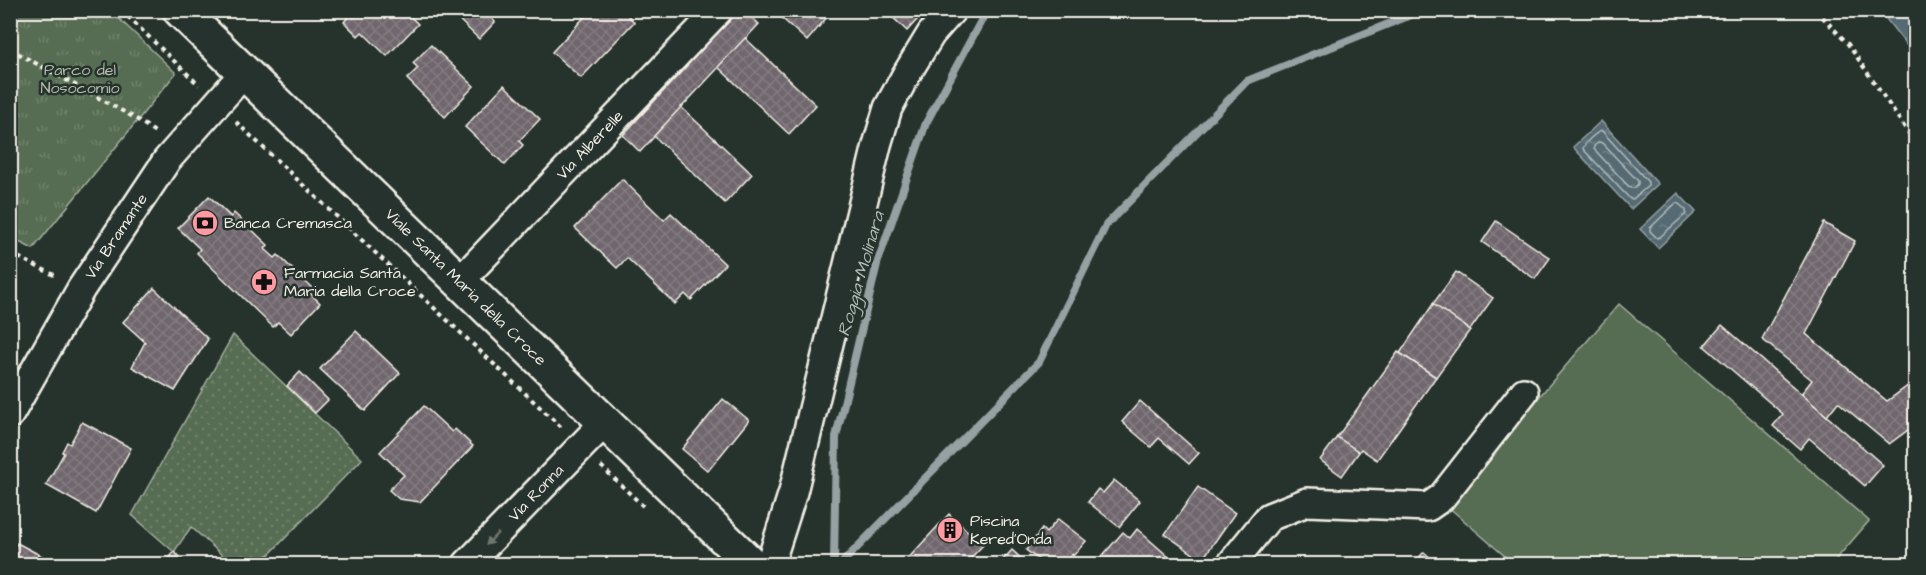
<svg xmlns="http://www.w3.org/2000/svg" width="1926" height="575" font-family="'Architects Daughter',sans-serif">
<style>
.grass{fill:url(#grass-dots);stroke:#a6af9d;stroke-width:1.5}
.park{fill:url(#park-tufts);stroke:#a6af9d;stroke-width:1.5}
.pitch{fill:#576d52;stroke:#a6af9d;stroke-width:1.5}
.water{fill:url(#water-ripples);stroke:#95a1a2;stroke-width:1.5}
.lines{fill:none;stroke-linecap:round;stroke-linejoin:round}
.shore{stroke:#b4bbb9;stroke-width:1.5}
.stream{stroke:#95a1a2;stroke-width:8}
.building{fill:url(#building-cross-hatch);stroke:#f4f1e8;stroke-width:1.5}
.minor-casing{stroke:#f4f1e8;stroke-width:32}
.secondary-casing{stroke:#f4f1e8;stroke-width:38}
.path{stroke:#f4f1e8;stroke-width:4;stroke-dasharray:4.5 4.5;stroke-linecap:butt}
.minor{stroke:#26332d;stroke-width:27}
.secondary{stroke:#26332d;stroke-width:33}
.oneway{fill:#6e766e}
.labels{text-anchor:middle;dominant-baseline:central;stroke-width:5;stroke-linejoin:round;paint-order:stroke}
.park-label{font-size:16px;fill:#b5bcac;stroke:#26332d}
.street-label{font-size:16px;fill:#f4f1e8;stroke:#26332d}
.poi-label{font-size:16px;fill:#f4f1e8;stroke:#26332d;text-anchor:start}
.water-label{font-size:18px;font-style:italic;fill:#b4bbb9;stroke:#26332d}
</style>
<defs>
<pattern id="grass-dots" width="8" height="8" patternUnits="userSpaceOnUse" patternTransform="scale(1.5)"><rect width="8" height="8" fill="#576d52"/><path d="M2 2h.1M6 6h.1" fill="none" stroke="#70826b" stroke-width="1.8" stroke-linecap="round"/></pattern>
<pattern id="park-tufts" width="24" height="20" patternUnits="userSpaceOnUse" patternTransform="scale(1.5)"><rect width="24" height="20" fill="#576d52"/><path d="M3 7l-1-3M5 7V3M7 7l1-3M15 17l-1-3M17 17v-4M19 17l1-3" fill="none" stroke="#70826b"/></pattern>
<pattern id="water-ripples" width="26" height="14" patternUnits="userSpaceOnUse" patternTransform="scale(1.5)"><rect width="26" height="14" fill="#556b73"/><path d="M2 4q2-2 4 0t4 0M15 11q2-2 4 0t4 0" fill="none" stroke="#6e8187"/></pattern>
<pattern id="building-cross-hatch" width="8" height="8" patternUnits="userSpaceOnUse" patternTransform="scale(1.5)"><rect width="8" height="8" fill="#6f666d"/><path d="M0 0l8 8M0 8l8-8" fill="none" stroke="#847c82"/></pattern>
</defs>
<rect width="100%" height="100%" fill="#26332d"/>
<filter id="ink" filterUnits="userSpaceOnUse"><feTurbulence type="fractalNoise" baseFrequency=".0167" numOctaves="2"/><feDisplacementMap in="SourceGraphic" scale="12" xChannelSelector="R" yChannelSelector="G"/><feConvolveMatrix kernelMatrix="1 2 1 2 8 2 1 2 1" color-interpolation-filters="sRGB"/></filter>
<g filter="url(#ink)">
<path class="grass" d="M233,335L362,459L260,564H232L191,527L174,552L132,515Z"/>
<path class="park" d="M10,11H111L176,73L33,249L11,238Z"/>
<path class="pitch" d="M1619,304L1869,521L1832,564H1514L1446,505Z"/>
<g class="water">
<path d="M1880,11H1915V56Z"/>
<path d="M1601,121L1658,184L1631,209L1573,147Z"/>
<path d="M1678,193L1696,212L1658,248L1640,229Z"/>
</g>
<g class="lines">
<g class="shore">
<path d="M1602,131L1648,182V186L1633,199H1630L1583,149C1585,142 1596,132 1602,131Z"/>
<path d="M1599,142L1602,143L1638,181V184L1634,188H1630L1594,149V146Z"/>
<path d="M1676,203L1679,204L1686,210V214L1660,237L1657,238L1650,231V228Z"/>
</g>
<g class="stream">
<path d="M834,564L836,437L877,264L926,123L987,10"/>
<path d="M841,564L1039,362L1106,225L1247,81L1423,10"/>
</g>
</g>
<g class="building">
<path d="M354,10H404L418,24L387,56L362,32L358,36L344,22Z"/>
<path d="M449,10H484L495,22L479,39Z"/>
<path d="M591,10H623L634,22L581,78L552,52Z"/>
<path d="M738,10H744L759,24L640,152L623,135Z"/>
<path d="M773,10H833L807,41Z"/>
<path d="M885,10H926L907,31Z"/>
<path d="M745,38L816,105L789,134L718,67Z"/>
<path d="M431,45L474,86L445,117L407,79L418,68L413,63Z"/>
<path d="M504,85L540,119L519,141L523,145L505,165L465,127Z"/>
<path d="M681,107L752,174L725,203L654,136Z"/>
<path d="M622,179L664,220L671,213L725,264L691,300L685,294L675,304L627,258L617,268L575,228Z"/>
<path d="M209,196L231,217L234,213L268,245L265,249L275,258L278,255L312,288L309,292L320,303L291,334L278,322L273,327L197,253L200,249L178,228Z"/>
<path d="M1496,221L1550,258L1535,279L1482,242Z"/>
<path d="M1824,223L1855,241L1806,334L1887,401L1916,380V424L1889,444L1838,402L1827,416L1801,394L1812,380L1762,339Z"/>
<path d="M1456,272L1493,298L1470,330L1433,304Z"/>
<path d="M154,288L208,339L175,391L132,367L145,342L123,322Z"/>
<path d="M1433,304L1470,330L1436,377L1400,353Z"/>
<path d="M1722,325L1883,465L1865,486L1809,438L1800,449L1773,426L1783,414L1704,346Z"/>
<path d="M356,331L400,373L365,411L320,369Z"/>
<path d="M1398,352L1436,377L1377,460L1361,449L1359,452L1337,437Z"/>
<path d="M300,372L328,400L315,413L287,386Z"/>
<path d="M723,399L749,420L708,471L682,449Z"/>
<path d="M1140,401L1199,453L1189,464L1159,438L1151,447L1122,422Z"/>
<path d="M424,406L452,432L455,429L473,446L420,502L399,499L389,490L404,475L380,452Z"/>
<path d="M82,422L131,448L96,513L46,485L64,453L62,452L67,442L70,444Z"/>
<path d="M1337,437L1359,452L1342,476L1320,460Z"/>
<path d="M1114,480L1140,501L1119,527L1088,502L1098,489L1103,493Z"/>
<path d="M1198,487L1235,513L1202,560L1165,534Z"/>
<path d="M949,514L983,545L965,564H903Z"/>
<path d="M1058,519L1086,541L1073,556L1072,554L1064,564H1044L1026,550L1042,529L1046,533Z"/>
<path d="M1137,529L1170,558L1164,564H1099L1097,562L1123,532L1130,538Z"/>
<path d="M17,543L57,564H10V554Z"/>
<path d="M1012,550L1027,564H999Z"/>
<path d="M174,552L188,564H165Z"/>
<path d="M1424,552L1437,564H1413Z"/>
</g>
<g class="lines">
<g class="minor-casing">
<g id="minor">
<path id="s1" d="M460,281L719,10"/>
<path id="s2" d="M10,414L81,289L167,160L244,73"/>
<path id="s3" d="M467,564L605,422"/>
<path d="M770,564L793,492L877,145L888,108L906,75L931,34L952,10"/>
<path d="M1231,564L1269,517L1307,502L1428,507L1441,498L1524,392"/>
</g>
</g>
<g class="secondary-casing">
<g id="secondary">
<path id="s4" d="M180,10L751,564"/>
</g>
</g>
<g class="path">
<path d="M121,10L199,85"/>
<path d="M1816,10L1848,44L1916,144"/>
<path d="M129,18L137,10"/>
<path d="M10,49L135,118L155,132"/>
<path d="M236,122L561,427"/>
<path d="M10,253L56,276"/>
<path d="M10,454L18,440"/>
<path d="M601,466L643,506"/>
</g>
<use href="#minor" class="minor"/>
<use href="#secondary" class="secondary"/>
</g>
<defs><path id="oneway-solid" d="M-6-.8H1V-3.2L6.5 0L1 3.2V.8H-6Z" transform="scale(1.5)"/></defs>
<use class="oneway" href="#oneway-solid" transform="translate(492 539) rotate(134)"/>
</g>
<defs>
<g id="bank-disc" transform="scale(1.35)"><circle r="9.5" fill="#ff9aa2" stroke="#26332d"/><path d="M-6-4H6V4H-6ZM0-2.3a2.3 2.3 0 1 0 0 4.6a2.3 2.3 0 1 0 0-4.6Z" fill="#111"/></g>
<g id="pharmacy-disc" transform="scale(1.35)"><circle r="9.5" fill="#ff9aa2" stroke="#26332d"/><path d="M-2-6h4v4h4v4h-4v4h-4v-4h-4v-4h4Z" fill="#111"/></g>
<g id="building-disc" transform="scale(1.35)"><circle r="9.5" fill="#ff9aa2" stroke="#26332d"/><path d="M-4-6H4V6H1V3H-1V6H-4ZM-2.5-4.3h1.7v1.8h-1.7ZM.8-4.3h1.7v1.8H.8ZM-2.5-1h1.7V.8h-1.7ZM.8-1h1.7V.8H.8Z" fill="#111"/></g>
</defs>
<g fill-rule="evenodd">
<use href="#bank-disc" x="205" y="223"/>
<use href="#pharmacy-disc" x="264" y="282"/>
<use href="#building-disc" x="950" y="530"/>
</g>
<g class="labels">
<g class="park-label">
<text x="80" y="70">Parco del<tspan x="80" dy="18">Nosocomio</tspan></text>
</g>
<g class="street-label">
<text stroke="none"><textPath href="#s1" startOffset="188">Via Alberelle</textPath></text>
<text stroke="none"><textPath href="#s2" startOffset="207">Via Bramante</textPath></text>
<text stroke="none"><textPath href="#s4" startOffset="398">Viale Santa Maria della Croce</textPath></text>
<text stroke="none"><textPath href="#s3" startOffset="99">Via Ronna</textPath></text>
</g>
<g class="poi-label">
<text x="224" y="223">Banca Cremasca</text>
<text x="284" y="273">Farmacia Santa<tspan x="284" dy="18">Maria della Croce</tspan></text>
<text x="970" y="521">Piscina<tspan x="970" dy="18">Kered'Onda</tspan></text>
</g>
<g class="water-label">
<text transform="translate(861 274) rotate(-74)">Roggia Molinara</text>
</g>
</g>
<rect width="1926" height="575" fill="none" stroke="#26332d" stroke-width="36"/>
<rect x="18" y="18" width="1890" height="539" fill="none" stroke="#f4f1e8" stroke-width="2" filter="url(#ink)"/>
</svg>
